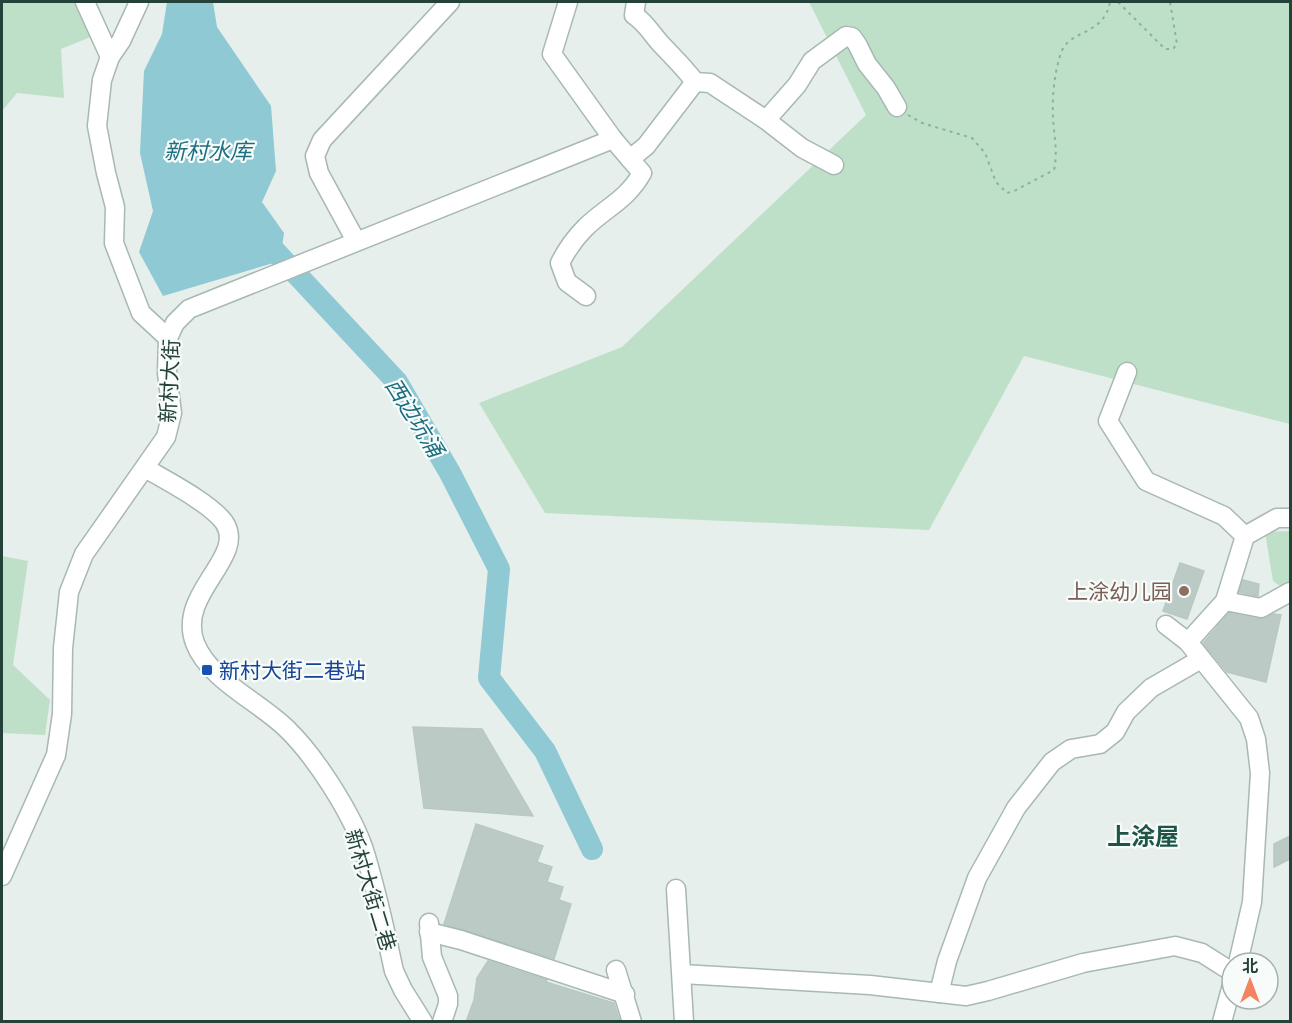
<svg xmlns="http://www.w3.org/2000/svg" width="1292" height="1023" font-family="'Golos Text','Noto Sans SC',sans-serif">
<style>
.green{fill:#bfe0c8}
.water{fill:#8ec9d4}
.lines{fill:none;stroke-linecap:round;stroke-linejoin:round}
.river{stroke:#8ec9d4;stroke-width:22}
.building{fill:#bbcac4;stroke:#b8c9c2;stroke-width:1.5}
.minor-casing{stroke:#a8b8b2;stroke-width:21}
.path{stroke:#86b3a5;stroke-width:2;stroke-dasharray:3 4.5;stroke-linecap:butt}
.minor{stroke:#fff;stroke-width:18}
.education-dot{fill:#8d6e63;stroke:#f7fbf9;stroke-width:2}
.transit-dot{fill:#1a4fb4;stroke:#f7fbf9;stroke-width:2}
.labels{text-anchor:middle;dominant-baseline:central;stroke-width:4.5;stroke-linejoin:round;paint-order:stroke}
.street-label{font-size:21px;fill:#24423a;stroke:#f7fbf9}
.education-label{font-size:21px;fill:#785e54;stroke:#f7fbf9;text-anchor:end}
.transit-label{font-size:21px;fill:#164399;stroke:#f7fbf9;text-anchor:start}
.water-label{font-size:22px;font-style:italic;fill:#1c6f80;stroke:#f7fbf9}
.quarter-label{font-size:24px;font-weight:bold;fill:#1f5548;stroke:#f7fbf9}
</style>
<rect width="100%" height="100%" fill="#e6efeb"/>
<g class="green">
<path d="M2,2H91L98,34L61,49L64,98L17,93L2,111Z"/>
<path d="M809,2H1290V424L1024,356L929,530L545,513L479,403L622,347L866,115Z"/>
<path d="M1290,531V593L1273,581L1265,532Z"/>
<path d="M2,556L28,561L13,665L50,700L45,735L2,733Z"/>
</g>
<path class="water" d="M167,2H213L217,27L271,106L276,171L262,202L284,233L280,261L163,296L139,252L153,211L140,153L144,71L162,34Z"/>
<g class="lines">
<path class="river" d="M266,231L272,248L397,382L450,473L499,569L489,678L545,751L592,849"/>
</g>
<g class="building">
<path d="M1180,563L1204,571L1187,619L1163,611Z"/>
<path d="M1243,580L1259,584L1258,596L1239,592Z"/>
<path d="M1229,613L1259,619L1274,614L1281,615L1266,682L1227,672L1203,643Z"/>
<path d="M413,727L482,729L533,816L424,808Z"/>
<path d="M476,824L543,846L537,862L552,867L547,882L563,887L559,900L571,904L554,959L444,924Z"/>
<path d="M1290,836V859L1274,867V844Z"/>
<path d="M488,961L547,980L546,982L614,1003L620,1022H466L474,1000L477,978Z"/>
</g>
<g class="lines">
<g class="minor-casing">
<g id="minor">
<path d="M85,2L110,57"/>
<path d="M139,2L121,41L110,57L102,80L97,126L106,173L115,207L114,243L141,313L168,338"/>
<path d="M568,2L552,54L613,139L642,173C627,200 605,208 585,228C575,238 566,251 560,263L567,282L586,296"/>
<path d="M636,2L634,15C646,23 651,33 660,43C672,56 685,68 695,82"/>
<path d="M695,82L710,83L766,120L802,148L834,165"/>
<path d="M766,120L797,85L812,61L846,36L852,37L857,44L867,64L886,88L897,107"/>
<path d="M630,159L646,146L695,82"/>
<path d="M356,241L319,173L315,156L322,140L450,2"/>
<path d="M1127,372L1108,421L1146,481L1224,516L1245,536"/>
<path d="M145,468C167,481 210,503 224,522C248,557 176,593 195,643C209,680 260,702 287,729C315,756 350,811 363,847C376,887 385,930 394,971L403,990L423,1022"/>
<path d="M1225,601L1245,536L1277,518H1290"/>
<path d="M1166,625L1188,642L1249,718L1256,739L1260,773L1252,902L1238,963"/>
<path d="M1188,642L1225,601L1261,608L1290,592"/>
<path d="M2,876L56,755L62,714L63,648L69,592L84,554L166,437L172,413L167,373L168,338L175,323L189,309L613,139"/>
<path d="M676,889L684,1022"/>
<path d="M429,923L432,957L448,996V1004L442,1022"/>
<path d="M429,932L461,940L625,994"/>
<path d="M616,970L632,1022"/>
<path d="M682,974L870,985L966,996L988,991L1083,963L1175,946L1202,953L1232,972"/>
<path d="M939,993L947,961L977,878L1016,808L1052,762L1071,749L1100,744L1115,732L1126,712L1151,688L1201,659"/>
<path d="M1222,1022L1232,985"/>
</g>
</g>
<g class="path">
<path d="M1118,2L1165,49H1173L1177,44L1170,2"/>
<path d="M908,115L922,123L972,138L985,153L996,182L1007,193L1014,191L1054,170C1058,153 1054,135 1053,118C1052,98 1054,73 1061,53C1069,29 1104,36 1110,2"/>
</g>
<use href="#minor" class="minor"/>
</g>
<circle class="education-dot" cx="1184" cy="591" r="6"/>
<rect class="transit-dot" x="201" y="664" width="12" height="12" rx="3"/>
<g class="labels">
<g class="street-label">
<text transform="translate(169 381) rotate(-87)">新村大街</text>
<text transform="translate(371 890) rotate(73)">新村大街二巷</text>
</g>
<g class="education-label">
<text x="1172" y="591">上涂幼儿园</text>
</g>
<g class="transit-label">
<text x="219" y="670">新村大街二巷站</text>
</g>
<g class="water-label">
<text x="208" y="150">新村水库</text>
<text transform="translate(415 417) rotate(58)">西边坑涌</text>
</g>
<g class="quarter-label">
<text x="1143" y="835">上涂屋</text>
</g>
</g>
<rect width="1292" height="1023" fill="none" stroke="#24423a" stroke-width="6"/>
<g transform="translate(1250 981)"><circle r="28" fill="#f7fbf9" stroke="#a3b1ad" stroke-width="1.5"/>
<path d="M0-4.5L10 22L0 15L-10 22Z" fill="#f4845f"/>
<text y="-9" font-size="16" font-weight="bold" text-anchor="middle" fill="#24423a">北</text>
</g>
</svg>
